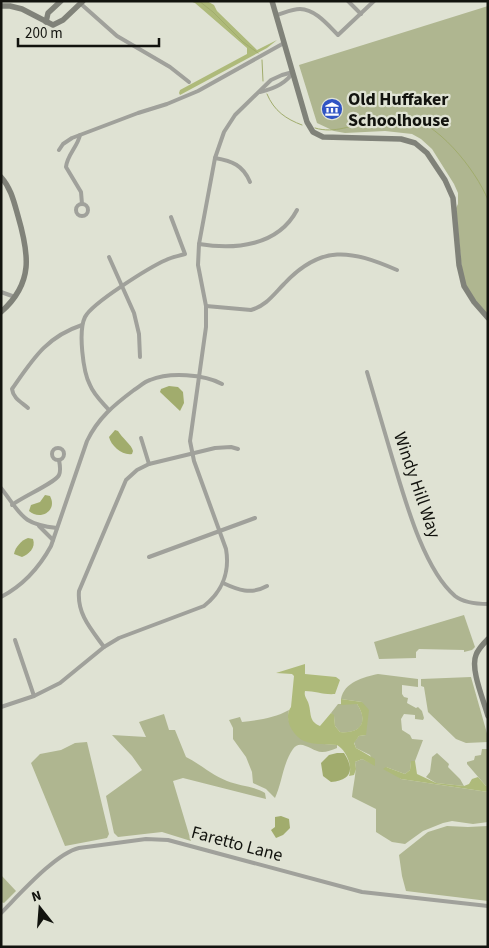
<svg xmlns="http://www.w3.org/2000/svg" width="489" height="948" font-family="'Source Sans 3',sans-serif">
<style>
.green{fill:#afb690}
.forest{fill:#aeba7a}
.water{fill:#a1ac6d}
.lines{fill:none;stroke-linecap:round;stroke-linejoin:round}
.stream{stroke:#a1ac6d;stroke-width:1}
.street{stroke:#a0a19b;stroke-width:4}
.secondary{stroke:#808279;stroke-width:5.5}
.labels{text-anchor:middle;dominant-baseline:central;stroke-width:4.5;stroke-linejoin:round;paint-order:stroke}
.poi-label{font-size:18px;font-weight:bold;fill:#12130e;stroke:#dfe2d3;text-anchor:start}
.street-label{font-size:18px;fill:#12130e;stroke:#dfe2d3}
</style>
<rect width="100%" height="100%" fill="#dfe2d3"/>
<g class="green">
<path d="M488,6V318L463,282L456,208L458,204V193L454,184L432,149L421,139L412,134L385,131L345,133L334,131L317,123L299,65Z"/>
<path d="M464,615L475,647L472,650L464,652V650L419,649L416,652V658L379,659L374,642Z"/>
<path d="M378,674L418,679V687L402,685V694L404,697L408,698L407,703L416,708L418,707L422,711L424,718L423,720L415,719V715L404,714L401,719L402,730L410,735L412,739L423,740L415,761L411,762L410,770L405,774L386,767L401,779L488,792V822L473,824L452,821L443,823L423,831L405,844L392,842L376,832V809L352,797C353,786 357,771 355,762L362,759L375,765L370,755L356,748L354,742L359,736L366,735L362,702L341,699C344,682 364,677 378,674Z"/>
<path d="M471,677L488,737V742L466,743L456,739L428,712L424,687L421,686V679Z"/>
<path d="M338,704H357C369,722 361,734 340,732L335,726L334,716L331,713Z"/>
<path d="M289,710C287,719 289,722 293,729C303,745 320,743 337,745V748C332,750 327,752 322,752C312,752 301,738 293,749C283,763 282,783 275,798L266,789L253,783L252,772L246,757L233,739V728L229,720L240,717L242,722C258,720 275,718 289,710Z"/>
<path d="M164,714L169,730H175L186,757C200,764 212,775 227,781C239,786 254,786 265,793L266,799L183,778L173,781L191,841L162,832L118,837L114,833L106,796L142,770L132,756L112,735L146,737L139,722Z"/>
<path d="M87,742L109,834L107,838L65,846L31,763L40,754L61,750L75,743Z"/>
<path d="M482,749H488V786H486L467,764V762L474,760L475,756L481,755Z"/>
<path d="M437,753L449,764L448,767L460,779L464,786L436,783L426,777L430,772L432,757Z"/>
<path d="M447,826L468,827L488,826V901L406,891L402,876L399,855L428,832Z"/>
<path d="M1,875L16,891L4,903L1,902Z"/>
</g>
<g class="forest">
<path d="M190,1H207L214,5L217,11L257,50L277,40L267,48L180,95L179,93L180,90L247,54V48L195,3Z"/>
<path d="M305,664V674L336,677L340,680L335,694C324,695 315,691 305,691C304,696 306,697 308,702C312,713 308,721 320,726L331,713L334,715L335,726L340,732C360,734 369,722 357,704L341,705V699L362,702L369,710L366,735L359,736L354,743L356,748L375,759V766L362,759L355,762L356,769L354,775L349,776C353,766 346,750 337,745C327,744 313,745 304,741C292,735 283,718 291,707L294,676L292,674L276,673Z"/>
<path d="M411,761H415L417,774L436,783L464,786L469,784L472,779L478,777L486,786H488V792L401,779L383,769L386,767L405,774L410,770Z"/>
</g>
<g class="water">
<path d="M169,386L178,387L183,392L184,403L180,411L160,392L161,389Z"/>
<path d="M115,430L118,431C122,438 132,445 133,451L132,454C123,456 111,446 109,437Z"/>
<path d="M45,495L50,496C58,511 40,521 29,511L31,505L40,502Z"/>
<path d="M28,538L33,539C36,548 29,554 22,557L14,554C15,547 22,540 28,538Z"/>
<path d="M337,753H344C355,770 351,780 331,782L323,776L321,763L329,755Z"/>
<path d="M281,816L289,819L290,828L283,835L276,838L271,830L275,827V817Z"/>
</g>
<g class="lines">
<g class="stream">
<path d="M199,1L213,12L243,42L258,53"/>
<path d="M262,60L263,81"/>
<path d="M267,94C274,111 286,119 302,125"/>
<path d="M315,128C335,134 352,125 371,121C381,119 392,116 402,116C436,119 476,170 488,200"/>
</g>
<g class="street">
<path d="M348,1L361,14"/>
<path d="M81,4L117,36L170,67L189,82"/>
<path d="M277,15C284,13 292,9 300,9C315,9 328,25 338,35L374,1"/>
<path d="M260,92C273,89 286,84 293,72"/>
<path d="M80,135C78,146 67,155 66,167L81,192L82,204"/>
<path d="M59,150L63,144L72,138L138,113L167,104L198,91L284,43"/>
<path d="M215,158C232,161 243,165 250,182"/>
<circle cx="82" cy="210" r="6"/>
<path d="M199,244C235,250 278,246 297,210"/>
<path d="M109,257L134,313L139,334L140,357"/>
<path d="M1,292L15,297"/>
<path d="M206,306L251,310C266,306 274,294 284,284C321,244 351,250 397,270"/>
<path d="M367,372C375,400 384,429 392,457C404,496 423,569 455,596C464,603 476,604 488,604"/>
<path d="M28,408C21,402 13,398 12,389C33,359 46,337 82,325"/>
<path d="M109,410C102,402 94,395 90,385C83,372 78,331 85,317C92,303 150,267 166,260C172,257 179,256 185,254L171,217"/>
<path d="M141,438L149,464"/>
<circle cx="58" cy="454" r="6"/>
<path d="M1,488C22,515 21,524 57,528"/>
<path d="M12,505C22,497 55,483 59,475C61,471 60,465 59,460"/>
<path d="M39,526L53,540"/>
<path d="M149,557L255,518"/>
<path d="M223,583C238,590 251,595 267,586"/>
<path d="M1,597C24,585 39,568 51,546L87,441C98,418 114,405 134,390C139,387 144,382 150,380C169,372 204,374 222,384"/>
<path d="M15,640L34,696"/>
<path d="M104,647C91,629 77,614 79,591L126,480L137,470L149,464L215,448L231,447L238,449"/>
<path d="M1,707L34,696L60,683L104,647L119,638L204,606C222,592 230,572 226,549L194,461L190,441L206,327V306L198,265L199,244L215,158L224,132L235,115L271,80L282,75L293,72"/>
<path d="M1,913C19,895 56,853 79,848L146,839L168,840L362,892L488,906"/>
</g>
<g class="secondary">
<path d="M272,1L307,122L313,132L323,137L401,139L415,143L427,153L445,180L453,198L459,265L464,286L474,302L488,318"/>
<path d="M1,6H10L22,9L53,25L63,20L83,1"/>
<path d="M46,22L48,13L61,1"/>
<path d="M1,177C11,188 14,202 18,216C29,254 34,283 1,312"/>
<path d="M488,639C483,644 478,649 476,655C470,669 484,701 488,716"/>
</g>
</g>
<defs>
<g id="museum-disc" transform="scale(1.125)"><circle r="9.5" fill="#3154c4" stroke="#dfe2d3"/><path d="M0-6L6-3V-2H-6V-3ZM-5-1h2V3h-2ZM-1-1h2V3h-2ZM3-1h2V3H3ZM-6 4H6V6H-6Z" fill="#fff"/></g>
</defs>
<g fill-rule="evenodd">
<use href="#museum-disc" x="332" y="109"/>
</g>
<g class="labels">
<g class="poi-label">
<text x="348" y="99">Old Huffaker<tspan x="348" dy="21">Schoolhouse</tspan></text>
</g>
<g class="street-label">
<text transform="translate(417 485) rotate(71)">Windy Hill Way</text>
<text transform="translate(237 844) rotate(15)">Faretto Lane</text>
</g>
</g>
<rect width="489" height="948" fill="none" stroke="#12130e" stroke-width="5"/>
<g transform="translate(40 908) rotate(343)" stroke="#dfe2d3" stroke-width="4" paint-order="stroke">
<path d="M0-4L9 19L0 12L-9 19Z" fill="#12130e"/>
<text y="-8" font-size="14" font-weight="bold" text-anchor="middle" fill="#12130e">N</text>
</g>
<path d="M18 38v8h141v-8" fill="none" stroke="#12130e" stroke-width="2.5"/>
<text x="25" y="38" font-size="15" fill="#12130e" stroke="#dfe2d3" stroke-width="4" paint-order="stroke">200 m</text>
</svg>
